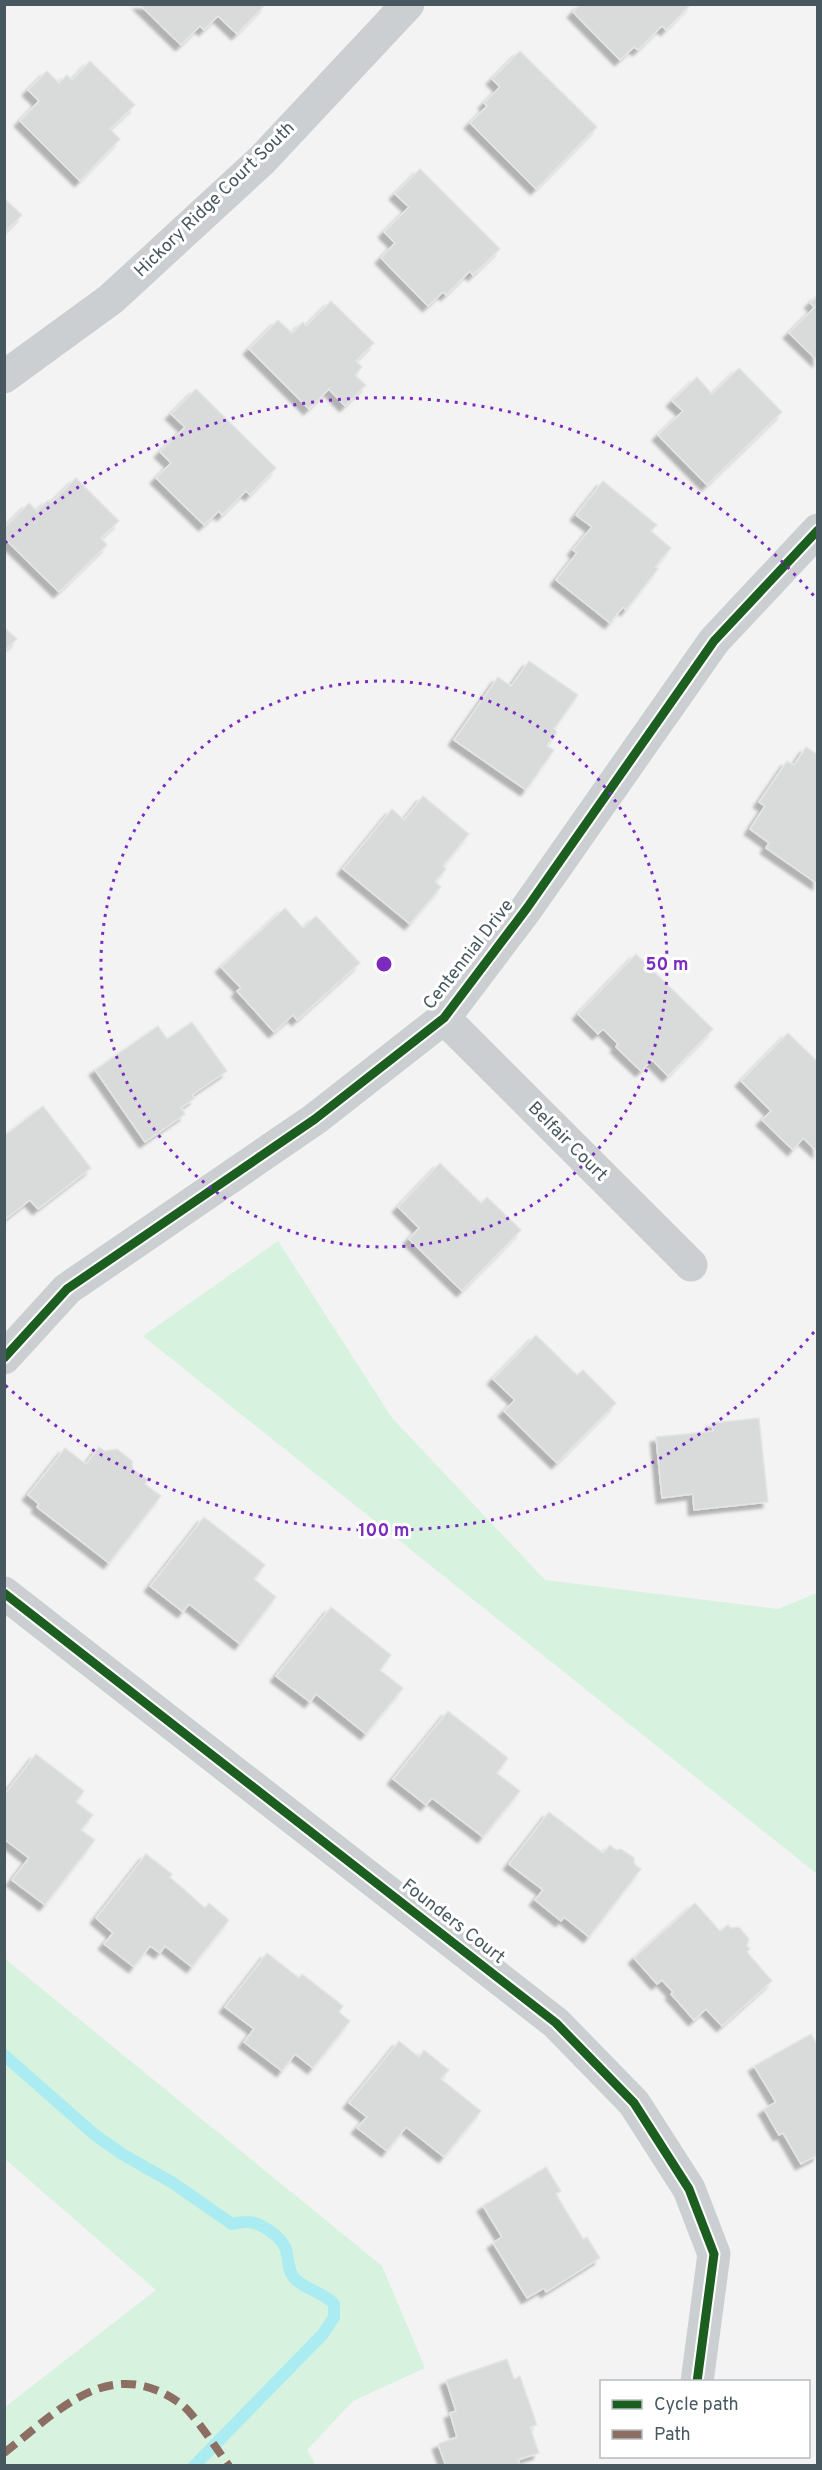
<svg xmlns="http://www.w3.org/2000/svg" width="822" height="2470" font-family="Overpass,sans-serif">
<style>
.green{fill:#d7f2de}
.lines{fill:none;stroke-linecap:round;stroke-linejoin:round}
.stream{stroke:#aaecf1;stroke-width:12}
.building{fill:#d9dbdb;stroke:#e4e5e6;stroke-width:1.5;filter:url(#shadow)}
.street{stroke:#cccfd1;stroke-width:33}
.quiet{stroke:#8d6e63;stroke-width:8;stroke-dasharray:15 8;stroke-linecap:butt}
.cycleway-casing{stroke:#fff;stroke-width:13}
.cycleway{stroke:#1b5e20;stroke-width:9}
.ring{fill:none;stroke:#7b2cbf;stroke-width:3;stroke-dasharray:3 6}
.labels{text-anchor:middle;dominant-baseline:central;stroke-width:6;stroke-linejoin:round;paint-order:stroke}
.street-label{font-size:18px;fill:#485860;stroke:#fff}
.centre{fill:#7b2cbf;stroke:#fff;stroke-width:3}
.ring-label{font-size:18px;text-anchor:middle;font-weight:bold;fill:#7b2cbf;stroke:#fff;stroke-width:6;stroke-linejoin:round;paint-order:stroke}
</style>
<defs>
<filter id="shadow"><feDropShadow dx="-5.5" dy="5.5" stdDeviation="1.5" flood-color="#0004"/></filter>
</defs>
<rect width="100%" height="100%" fill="#f3f3f3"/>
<g class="green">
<path d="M278,1241L392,1418L545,1580L778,1609L817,1593V1874L143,1336Z"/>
<path d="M4,1958L382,2266L425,2368L353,2401L307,2450L316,2465H5V2407L156,2290L5,2159Z"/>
</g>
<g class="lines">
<path class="stream" d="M4,2055L95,2135L122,2154L173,2183L232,2224C236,2223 242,2222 246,2222C259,2221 280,2236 285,2247C289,2257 287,2271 295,2279C306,2290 323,2292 334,2304V2317L323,2334L194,2466"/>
</g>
<g class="building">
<path d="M139,4H264L265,5L237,34L218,16L204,30L200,26L181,45Z"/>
<path d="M581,4H691L666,30L662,26L638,50L634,47L620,60L573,12Z"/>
<path d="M520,51L597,127L536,189L470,123L487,106L484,103L500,87L492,79Z"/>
<path d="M90,61L135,105L110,129L120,139L80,181L20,121L39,101L28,90L47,71L59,83L67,75L72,80Z"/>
<path d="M420,169L500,249L473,275L470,271L446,295L443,292L428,306L381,258L395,243L384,232L409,207L395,194Z"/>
<path d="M4,198L22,215L4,233Z"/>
<path d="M818,295V361L789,333L815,307L810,303Z"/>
<path d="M331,301L374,343L356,361L362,367L355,375L366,385L345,406L329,389L309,409L249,349L278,320L292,333L303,322L306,326Z"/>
<path d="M739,368L782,412L707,485L658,435L683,411L672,401L697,377L712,394Z"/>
<path d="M196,389L276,468L250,495L246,491L222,515L219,511L204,525L156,478L171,463L160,452L185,427L171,414Z"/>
<path d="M76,478L119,521L101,538L107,545L59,592L4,538V528L29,503L37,511L48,500L51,503Z"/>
<path d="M603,481L657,525L651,531L671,548L655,567L658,569L626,610L623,607L610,623L556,580L577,553L573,550L592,527L576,515Z"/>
<path d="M4,627L17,639L4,651Z"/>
<path d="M529,661L578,695L554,729L557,732L547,746L554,750L526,790L454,740L498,677L511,686Z"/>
<path d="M806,747L818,755V884L766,848L769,843L750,829L765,806L759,802L787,761L794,765Z"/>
<path d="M423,796L469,834L443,866L446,869L435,882L441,887L410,924L343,869L392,809L404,820Z"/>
<path d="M285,908L303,928L316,916L360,963L297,1020L293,1015L274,1032L237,991L241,988L221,967Z"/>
<path d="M636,954L713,1029L668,1076L652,1060L641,1071L616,1047L618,1044L603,1029L598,1034L578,1014Z"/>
<path d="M192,1022L227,1071L192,1095L195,1098L181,1108L185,1114L145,1142L95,1070L158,1026L167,1039Z"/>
<path d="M788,1033L818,1062V1152L803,1138L793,1150L762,1120L771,1111L741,1081Z"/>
<path d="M43,1106L91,1168L38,1209L30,1200L4,1220V1136Z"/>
<path d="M440,1163L481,1203L487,1197L521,1230L462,1291L409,1239L419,1228L398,1207Z"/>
<path d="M536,1335L577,1375L583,1370L616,1403L557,1463L504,1411L515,1400L493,1379Z"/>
<path d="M759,1418L768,1502L694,1510L693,1494L662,1498L656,1437L713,1431L712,1423Z"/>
<path d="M99,1447L105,1451L117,1449L132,1461L133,1469L148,1480L145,1484L161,1496L109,1563L37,1507L39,1504L28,1495L65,1448L86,1464Z"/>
<path d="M204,1517L265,1565L254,1579L276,1597L240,1644L189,1604L183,1612L150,1586Z"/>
<path d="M331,1607L391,1655L380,1670L403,1688L366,1734L316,1694L310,1702L276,1676Z"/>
<path d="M448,1711L508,1758L497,1773L520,1791L483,1837L432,1798L426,1805L393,1779Z"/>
<path d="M36,1754L84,1791L76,1802L93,1815L81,1830L95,1840L45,1905L12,1880L29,1858L4,1839V1795Z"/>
<path d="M549,1812L603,1853L610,1845L616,1850L621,1849L634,1858L635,1865L641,1869L589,1937L564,1917L561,1921L535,1900L543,1890L509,1864Z"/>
<path d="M146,1854L172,1874L170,1877L205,1908L209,1903L229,1920L192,1967L165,1946L160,1953L150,1946L134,1967L104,1944L113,1933L96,1918Z"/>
<path d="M695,1903L720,1931L728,1925L731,1928L739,1927L749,1939L747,1946L750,1949L747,1952L772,1981L722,2026L706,2009L694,2020L671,1994L673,1992L662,1980L657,1984L634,1958Z"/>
<path d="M267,1953L299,1978L302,1974L343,2006L339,2012L350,2021L313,2068L295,2054L282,2071L244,2042L254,2029L225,2007Z"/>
<path d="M811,2034L818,2046V2155L801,2164L783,2133L779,2135L764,2109L776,2102L754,2066Z"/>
<path d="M399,2041L419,2057L424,2050L449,2070L441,2079L481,2111L444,2157L406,2127L387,2151L357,2128L367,2117L349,2103Z"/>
<path d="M546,2167L561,2191L556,2194L583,2239L587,2237L600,2258L546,2292L544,2288L527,2298L493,2243L502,2237L483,2206Z"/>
<path d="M507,2359L514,2379L520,2376L537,2425L530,2427L539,2453L518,2460L520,2466H446L438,2444L457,2437L450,2413L456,2411L446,2380Z"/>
</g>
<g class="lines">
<g class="street">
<path d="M4,377L111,299L262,160L408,4"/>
<path d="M444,1018L691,1265"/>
<path d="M4,1358L67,1289L315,1119L444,1018L527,908L714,641L818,530"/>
<path d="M4,1593L556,2023L634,2103L689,2189L714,2254L697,2382"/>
</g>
<path class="quiet" d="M4,2453C59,2410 111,2353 181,2404C193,2412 218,2451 229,2466"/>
<g class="cycleway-casing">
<g id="cycleway">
<path d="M4,1358L67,1289L315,1119L444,1018L527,908L714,641L818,530"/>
<path d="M4,1593L556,2023L634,2103L689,2189L714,2254L697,2382"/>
</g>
</g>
<use href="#cycleway" class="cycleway"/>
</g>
<g class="ring">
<circle cx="384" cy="964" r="283"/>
<path d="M814 1332A566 566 0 0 1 5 1385M5 543A566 566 0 0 1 814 596"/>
</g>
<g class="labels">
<g class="street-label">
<text transform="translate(215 200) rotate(-44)">Hickory Ridge Court South</text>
<text transform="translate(469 955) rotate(-52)">Centennial Drive</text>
<text transform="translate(567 1142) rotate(45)">Belfair Court</text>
<text transform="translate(453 1922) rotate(38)">Founders Court</text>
</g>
</g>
<circle cx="384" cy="964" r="9" class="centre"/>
<g class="ring-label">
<text x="667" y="970">50 m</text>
<text x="384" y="1536">100 m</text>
</g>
<rect width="822" height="2470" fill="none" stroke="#485860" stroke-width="12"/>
<rect x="600" y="2380" width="210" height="78" fill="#ffffff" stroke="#b6bcbf" stroke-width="1.5"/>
<rect x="612" y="2400" width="30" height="9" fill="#1b5e20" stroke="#b6bcbf" stroke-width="1.5"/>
<text x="654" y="2410" font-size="18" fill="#485860">Cycle path</text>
<rect x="612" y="2430" width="30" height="9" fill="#8d6e63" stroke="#b6bcbf" stroke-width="1.5"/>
<text x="654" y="2440" font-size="18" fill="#485860">Path</text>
</svg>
